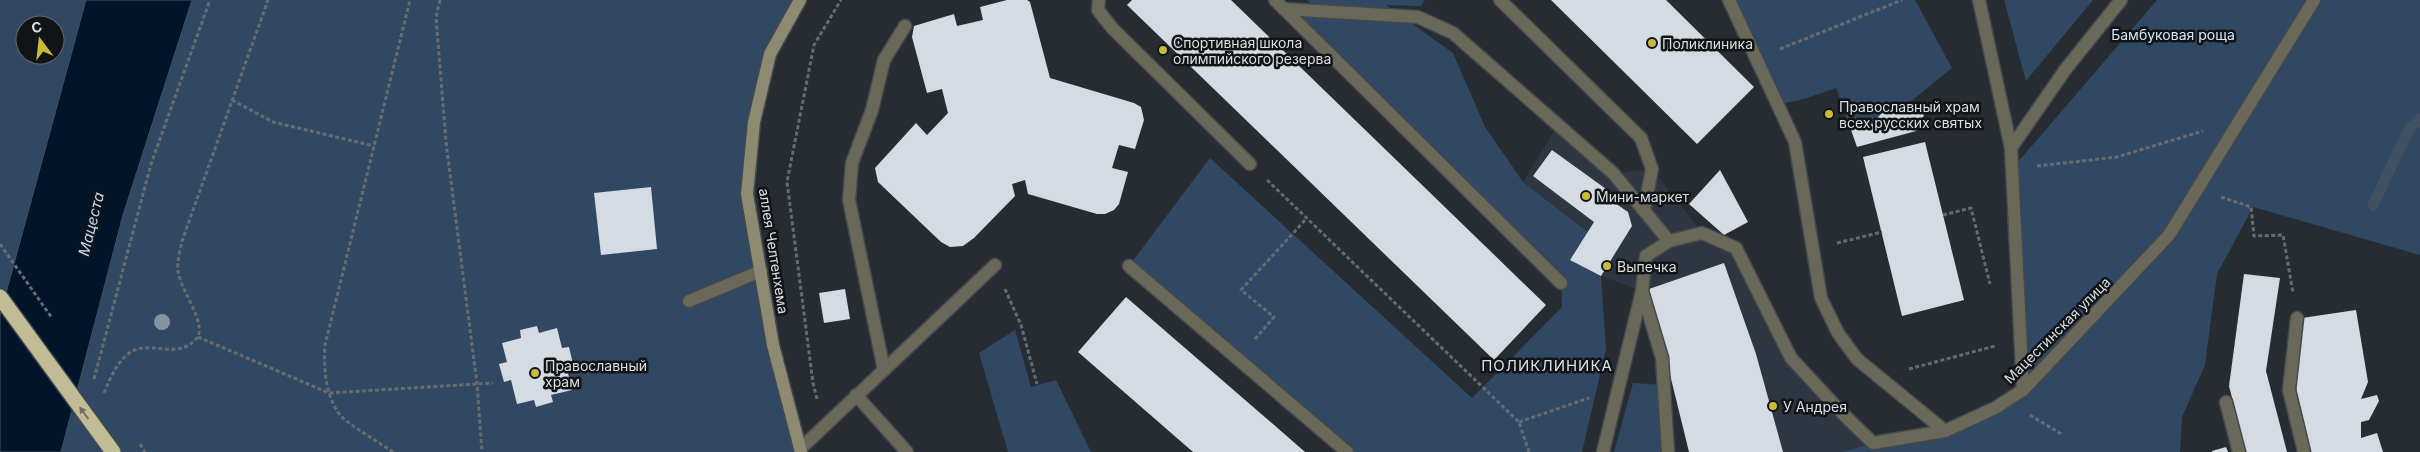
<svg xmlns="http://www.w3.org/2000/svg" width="2420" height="452" font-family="Inter,sans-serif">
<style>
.built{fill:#2e3641}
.green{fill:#304861;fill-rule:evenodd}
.water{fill:#01142a;stroke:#425162}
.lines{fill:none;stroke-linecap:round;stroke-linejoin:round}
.stream{stroke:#425162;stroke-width:11}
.building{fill:#d4dbe3}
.lane-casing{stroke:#43494e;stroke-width:15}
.street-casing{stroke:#43494e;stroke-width:15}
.secondary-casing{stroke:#43494e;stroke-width:15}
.path{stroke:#666b71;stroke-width:3;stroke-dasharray:4 2.5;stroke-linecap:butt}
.lane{stroke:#6a6859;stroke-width:12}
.street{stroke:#6a6859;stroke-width:12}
.secondary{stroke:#8e8a72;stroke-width:12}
.highway-bridge-casing{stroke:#43494e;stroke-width:18;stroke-linecap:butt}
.path-bridge{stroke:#666b71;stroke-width:3;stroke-dasharray:4 2.5;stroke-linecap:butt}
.highway-bridge{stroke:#c2bc96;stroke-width:15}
.tree{fill:#86929f}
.oneway{fill:#72705c}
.poi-dot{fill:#cbba39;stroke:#111416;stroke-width:2}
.labels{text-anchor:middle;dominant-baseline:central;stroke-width:5;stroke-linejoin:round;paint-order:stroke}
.park-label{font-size:14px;fill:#d4e6f9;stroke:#111416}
.poi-label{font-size:14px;fill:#dbdfe3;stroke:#111416;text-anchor:start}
.street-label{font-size:14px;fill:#dbdfe3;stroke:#111416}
.water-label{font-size:15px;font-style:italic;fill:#bfd9f7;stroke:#111416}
.neighbourhood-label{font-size:15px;letter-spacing:1px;fill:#dbdfe3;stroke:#111416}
</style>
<rect width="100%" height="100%" fill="#262c32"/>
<path class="built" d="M1558,125L1613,173L1652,169L1702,233L1736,248L1791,358L1873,443L1841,452H1782L1724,264L1642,291L1601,276L1570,260L1587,231L1523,182Z"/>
<g class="green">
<path d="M0,0H86L0,315ZM25,25H55V55H25Z"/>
<path d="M192,0H800L770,54L747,194L800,452H61L123,215Z"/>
<path d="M1307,0H1425L1421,6L1386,5L1453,53L1485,127L1523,182L1588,232L1570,259L1601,276L1606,349L1582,452H1347L1129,266L1210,158L1472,398L1562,307L1561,283L1284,9L1317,10Z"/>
<path d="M1729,0H1915L1952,68L1909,103L1885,110L1876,119V123L1851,130L1836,88L1807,98L1778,105Z"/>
<path d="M2004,0H2093L2026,81Z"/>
<path d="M2157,0H2420V255L2253,207L2217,274L2205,365L2182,417L2180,452H1841L1873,443L1945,431L2023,390L2012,169Z"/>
<path d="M1015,330L1031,387L1056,380L1091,452H1008L979,353Z"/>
<path d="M1633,383L1663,385V452H1614Z"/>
</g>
<path class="water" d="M86,0H192L123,215L61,452H0V315Z"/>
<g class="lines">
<path class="stream" d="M2373,205L2409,129L2420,119"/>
</g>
<g class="building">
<path d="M1007,0H1027L1030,2L1050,78L1134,103L1141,107L1144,120L1135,149L1119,145L1112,168L1128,172L1119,204L1114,210L1105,214H1097L1028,194L1025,180L1012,184L1015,196L974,238L963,246L950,247L941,242L878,182L875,168L916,123L927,135L948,113L942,89L927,93L912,37L914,26L954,14L957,26L983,20L980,7Z"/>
<path d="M1132,0H1231L1546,305L1494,360L1127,5Z"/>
<path d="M1551,0H1666L1754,87L1697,144Z"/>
<path d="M1909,103L1924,115L1916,131L1857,147L1851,130L1876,123V119L1885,110Z"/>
<path d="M1925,142L1964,300L1902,316L1863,157Z"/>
<path d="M1552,150L1613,194L1609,199L1628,212L1632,226L1601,276L1570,260L1594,222L1533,176Z"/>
<path d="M1720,170L1748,222L1724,235L1689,204Z"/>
<path d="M651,187L657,249L601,255L594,193Z"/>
<path d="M1724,263L1756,354L1783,452H1689L1649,289Z"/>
<path d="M2244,274L2280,278L2266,371L2287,452H2246L2229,386Z"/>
<path d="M845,289L850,319L824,323L819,293Z"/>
<path d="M1126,297L1273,424L1305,452H1193L1078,352Z"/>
<path d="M2356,310L2368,382L2361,399L2377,395L2379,401L2369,420L2361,422V438L2377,433L2383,452H2308L2297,396L2295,374L2302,318Z"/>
<path d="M537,326L539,333L557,328L562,348L569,347L573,364L566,365L572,390L551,395L553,402L536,407L534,400L517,404L511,380L504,382L499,364L507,362L502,343L521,338L520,330Z"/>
<path d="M2226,447L2228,452H2212V451Z"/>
</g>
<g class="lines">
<g class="lane-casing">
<g id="lane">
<path d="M1099,0L1098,10L1112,28L1250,164"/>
<path d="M1275,0L1561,283"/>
<path d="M1500,0L1641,138L1652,169L1644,210"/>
<path d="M1729,0L1795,142L1821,298L1838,333L1857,359L1945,431"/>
<path d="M1979,0L2011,148L2023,390"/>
<path d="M1284,9L1418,17L1453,33L1613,173L1669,241"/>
<path d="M2011,148L2065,70L2121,0"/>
<path d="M1129,266L1347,452"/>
<path d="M1642,291L1662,358L1668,452"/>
<path d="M689,301L761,271"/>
<path d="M2297,318L2289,390L2304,452"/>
<path d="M884,370L995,265"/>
<path d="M856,395L907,452"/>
<path d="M2226,402L2239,452"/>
<path d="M800,449L884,370L849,200L852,163L872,110L884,60L905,26"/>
</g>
</g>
<g class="street-casing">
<path id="street" d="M1603,452L1642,291L1646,256L1669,241L1702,233L1736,248L1791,358L1843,414L1873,443L1945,431L1995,408L2023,390L2169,235L2314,0"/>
</g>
<g class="secondary-casing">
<path id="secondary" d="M800,0L770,54L754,122L747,194L773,345L801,452"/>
</g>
<g class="path">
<path d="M440,0L436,17L446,142L477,384L482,452"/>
<path d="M1780,49L1902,0"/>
<path d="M232,100L273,122L374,146"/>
<path d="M2037,166L2117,157L2203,131"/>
<path d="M1267,180L1519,422L1529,452"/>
<path d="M2221,197L2251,207L2254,236L2283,235L2293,293"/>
<path d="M1943,215L1971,208L1990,284"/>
<path d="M1837,243L1882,232"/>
<path d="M1005,289L1021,325L1037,384"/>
<path d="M198,337L329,393L493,383"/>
<path d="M1255,339L1274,317L1241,290L1307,218"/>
<path d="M1909,369L1995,346"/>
<path d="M94,379L151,164L210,0"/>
<path d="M104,393C110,379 115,365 128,354C146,338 177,361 196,339C209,325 180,290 178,271C177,262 180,250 182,241L268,0"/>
<path d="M817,399L813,383L787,182L814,45L841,0"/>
<path d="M2030,415L2063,435"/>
<path d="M1519,422L1589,398"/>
<path d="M393,452C377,441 359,431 344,419C326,403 323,367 325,345L410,0"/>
</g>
<use href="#lane" class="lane"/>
<use href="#street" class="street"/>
<use href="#secondary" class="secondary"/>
<g class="highway-bridge-casing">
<path id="highway-bridge" d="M0,297L113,452"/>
</g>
<g class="path-bridge">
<path d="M0,244L52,318"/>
<path d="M140,444L145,452"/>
</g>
<use href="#highway-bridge" class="highway-bridge"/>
</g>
<circle class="tree" cx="162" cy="322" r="8"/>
<defs><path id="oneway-solid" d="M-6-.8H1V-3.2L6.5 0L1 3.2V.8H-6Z" transform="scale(1.25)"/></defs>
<use class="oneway" href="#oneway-solid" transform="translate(84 413) rotate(-126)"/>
<g class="poi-dot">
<circle cx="1652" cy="43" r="5"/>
<circle cx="1163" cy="50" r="5"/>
<circle cx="1829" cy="114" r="5"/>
<circle cx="1586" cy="196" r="5"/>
<circle cx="1607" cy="266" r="5"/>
<circle cx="535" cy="373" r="5"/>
<circle cx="1773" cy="406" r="5"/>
</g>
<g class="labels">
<g class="park-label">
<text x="2173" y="34">Бамбуковая роща</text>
</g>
<g class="poi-label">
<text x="1173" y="42">Спортивная школа<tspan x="1173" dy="16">олимпийского резерва</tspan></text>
<text x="1662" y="43">Поликлиника</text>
<text x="1839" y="106">Православный храм<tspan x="1839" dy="16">всех русских святых</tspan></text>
<text x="1596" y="196">Мини-маркет</text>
<text x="1617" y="266">Выпечка</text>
<text x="545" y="365">Православный<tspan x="545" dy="16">храм</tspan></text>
<text x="1783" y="406">У Андрея</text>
</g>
<g class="street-label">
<text transform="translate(774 251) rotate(81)">аллея Челтенхема</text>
<text transform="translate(2057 330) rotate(-45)">Мацестинская улица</text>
</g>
<g class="water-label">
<text transform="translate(91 224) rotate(-76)">Мацеста</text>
</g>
<g class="neighbourhood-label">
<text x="1547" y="365">ПОЛИКЛИНИКА</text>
</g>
</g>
<g transform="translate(40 40) rotate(345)"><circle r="24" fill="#111416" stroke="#626568"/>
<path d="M0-4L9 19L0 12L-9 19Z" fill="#cbba39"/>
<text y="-8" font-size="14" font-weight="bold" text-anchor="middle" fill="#dbdfe3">С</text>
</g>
</svg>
